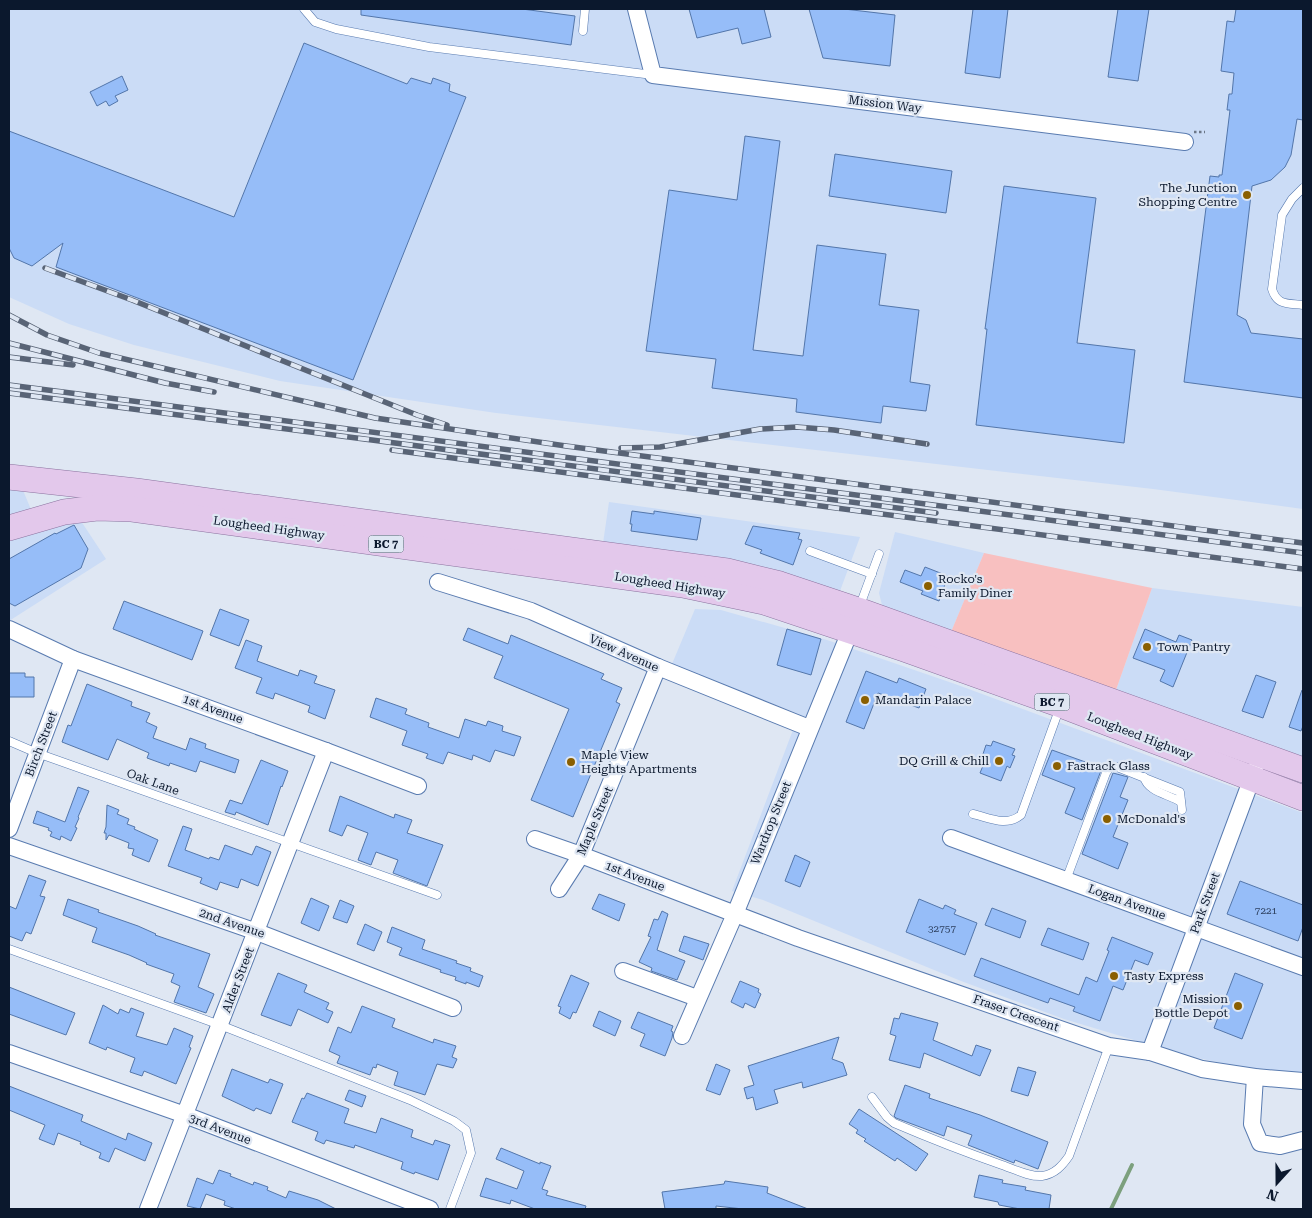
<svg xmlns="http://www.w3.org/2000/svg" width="1312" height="1218" font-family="'Roboto Serif',serif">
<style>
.built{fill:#cbdcf6}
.green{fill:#f8c0c0}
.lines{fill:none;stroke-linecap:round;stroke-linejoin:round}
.stream{stroke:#7ca07d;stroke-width:4}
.building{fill:#96bdf8;stroke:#5376aa}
.service-casing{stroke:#597bb0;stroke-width:9}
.minor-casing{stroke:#597bb0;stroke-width:18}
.primary-casing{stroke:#8b739f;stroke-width:26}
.path{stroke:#6c7788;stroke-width:2.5;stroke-dasharray:2.5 2.5;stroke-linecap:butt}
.service{stroke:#fff;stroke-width:8}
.minor{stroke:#fff;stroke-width:16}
.primary{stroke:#e3c8eb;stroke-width:25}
.rail-casing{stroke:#596476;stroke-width:5.5}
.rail{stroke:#dfe7f3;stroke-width:4;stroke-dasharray:11;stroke-linecap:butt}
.poi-dot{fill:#8a5f00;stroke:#dfe7f3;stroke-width:2}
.labels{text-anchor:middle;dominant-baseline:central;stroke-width:4.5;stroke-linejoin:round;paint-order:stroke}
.number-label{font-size:10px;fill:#2e4160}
.shield{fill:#dfe7f3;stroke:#4b5668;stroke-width:1}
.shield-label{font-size:11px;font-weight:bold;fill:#0b182d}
.street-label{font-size:12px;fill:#0b182d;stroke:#dfe7f3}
.poi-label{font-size:12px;fill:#0b182d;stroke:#dfe7f3;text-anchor:start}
</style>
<rect width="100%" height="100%" fill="#dfe7f3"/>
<g class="built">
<path d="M9,9H1303V509L1153,489L496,413L280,381L134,345L69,324L9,297Z"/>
<path d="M9,487L22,488L40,531L79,518L106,559L9,621Z"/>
<path d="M609,502L860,537L840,591L731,568L602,550Z"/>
<path d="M895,532L984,553L951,632L890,610L882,605L879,593Z"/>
<path d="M1152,588L1303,607V759L1116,690Z"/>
<path d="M695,609L721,610L827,640L955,684L1303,813V1077L1272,1074L1184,1055L1064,1019L961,981L763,900L732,891L799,714L672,664Z"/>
</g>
<path class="green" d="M984,553L1152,588L1116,690L951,632Z"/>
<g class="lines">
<path class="stream" d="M1111,1209L1132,1165"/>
</g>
<g class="building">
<path d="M361,9H522L575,16L571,45L361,15Z"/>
<path d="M689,9H764L771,37L742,44L738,28L697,38Z"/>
<path d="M809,9H844L895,15L890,66L823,58Z"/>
<path d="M973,9H1008L1000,78L965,73Z"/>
<path d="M1118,9H1149L1138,81L1108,77Z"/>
<path d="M1236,9H1303V120L1297,119L1291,155L1285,167L1271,180L1252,186L1237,315L1246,320L1251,333L1303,339V398L1184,382L1210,176L1219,177V175H1222L1230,110H1227L1229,94H1232L1234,73L1221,71L1227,21L1234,22Z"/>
<path d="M304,43L407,84L411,78L431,84L433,78L450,84L449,91L466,97L353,380L56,267L63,243L32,266L14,258L9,248V131L234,217Z"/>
<path d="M122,76L128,90L115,96L118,101L109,106L106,101L97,106L90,92Z"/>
<path d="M745,136L780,141L753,350L803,356L817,245L886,254L879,305L919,310L910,382L930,385L926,411L883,406L881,423L796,412L797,399L712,388L716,359L646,351L669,190L737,200Z"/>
<path d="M835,154L952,171L946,213L829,196Z"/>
<path d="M1004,186L1096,198L1077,343L1135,350L1124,443L976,425L987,329H985Z"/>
<path d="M632,511L654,514V511L701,518L697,540L631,531L632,524H630Z"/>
<path d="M74,525L88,549L81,568L15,606L9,603V559L55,533L56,534Z"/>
<path d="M753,526L800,533L798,539L802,540L793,565L760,553L762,550L745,544Z"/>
<path d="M925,567L948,576L939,601L921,594L923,591L900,582L905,570L921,576Z"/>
<path d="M124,601L203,631L192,660L113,629Z"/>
<path d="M220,609L249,620L239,646L210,635Z"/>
<path d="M468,628L508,644L511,635L604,674L601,679L622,688L616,702L620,704L573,817L531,800L569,709L494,678L503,656L463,640Z"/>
<path d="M787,629L821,639L811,675L777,665Z"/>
<path d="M1145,629L1176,642L1179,635L1192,640L1173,687L1160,681L1165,670L1133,658Z"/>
<path d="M246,640L262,646L257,661L298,676L300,670L317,676L314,683L335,690L325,719L308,712L310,706L275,693L273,699L256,693L262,678L235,668Z"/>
<path d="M866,671L897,683L899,678L926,689L919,708L878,693L864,729L846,722Z"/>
<path d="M9,673H25V677H34V697H9Z"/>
<path d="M1256,675L1276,682L1263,718L1242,711Z"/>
<path d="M87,684L132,702L131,706L150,713L146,722L157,727L153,738L186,750L190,738L206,744L205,748L239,760L235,773L200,761L196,772L170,763L169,766L147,758L149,753L117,739L108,760L62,742L68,725L71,726Z"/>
<path d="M1302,690H1303V726L1301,731L1289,727Z"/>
<path d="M376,698L407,709L405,714L429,723L428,727L459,738L465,719L486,726L488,721L503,726L502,731L521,737L514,756L495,750L490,762L473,755L472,760L448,752L443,764L426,758L428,754L402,745L407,731L370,717Z"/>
<path d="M993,741L1015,749L1012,755L1015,756L1010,768L1007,766L1001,781L980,773L987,756L983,754L986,745L991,746Z"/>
<path d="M1052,750L1102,768L1082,820L1065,813L1075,788L1042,775Z"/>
<path d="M261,760L288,771L282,787L281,786L268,825L236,812L235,815L225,812L230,800L242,804Z"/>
<path d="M1113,773L1128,777L1120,797L1128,800L1113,837L1128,843L1118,869L1082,854Z"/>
<path d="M78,787L89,791L78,817L79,818L75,827L77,828L71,841L61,836L60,840L50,836L52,832L48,830L49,828L33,823L37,811L65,822Z"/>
<path d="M340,796L394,818L395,814L412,820L407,833L443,845L427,886L393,873L398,860L376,852L371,865L358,860L368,833L347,825L342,836L329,831Z"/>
<path d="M107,805L119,810L117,814L129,819L127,824L135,827L134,829L158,840L149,862L132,855L134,849L128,848L129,843L109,835L106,840V833H104L106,827Z"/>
<path d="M183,826L192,829L185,850L209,859L210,857L219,860L225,845L252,855L256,846L271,852L258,886L241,879L238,888L220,882L217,890L200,883L202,878L168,866Z"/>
<path d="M795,855L810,862L800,887L785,881Z"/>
<path d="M29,875L46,881L40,896L45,897L31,934L26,932L22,941L9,936V906L16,909Z"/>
<path d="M1240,881L1303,905V927L1298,941L1227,914Z"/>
<path d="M599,894L625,904L619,921L592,909Z"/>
<path d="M311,898L329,906L319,931L301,923Z"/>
<path d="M68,899L99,910L98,912L138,926L156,934L155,935L210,954L198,987L214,994L206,1013L174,1002L180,986L171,982L174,974L146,964L147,963L129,955L92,942L97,928L63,915Z"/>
<path d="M919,899L943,909L945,905L956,910L954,914L977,923L965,955L906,932Z"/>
<path d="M340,900L354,906L347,923L333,918Z"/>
<path d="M992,908L1026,921L1020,938L985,925Z"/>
<path d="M662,911L668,914L657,950L685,961L677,980L651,971L652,968L639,962L651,937L648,936L654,919L658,920Z"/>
<path d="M365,924L382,932L374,951L357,944Z"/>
<path d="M392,927L425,940L422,949L457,961L456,963L471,968L470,971L483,976L479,987L466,982V984L455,980L456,977L440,972L441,970L399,955L402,948L387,942Z"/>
<path d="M1048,928L1089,943L1083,960L1041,945Z"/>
<path d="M684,936L709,944L703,960L679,951Z"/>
<path d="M1112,937L1153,953L1148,965L1135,960L1123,990L1113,986L1100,1021L1073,1011L1075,1007L1050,998L1048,1003L974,976L981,958L1079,995L1086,977L1097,982L1109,951L1107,950Z"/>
<path d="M278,973L307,985L304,992L329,1003L326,1009L333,1012L328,1023L298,1009L291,1026L261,1015Z"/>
<path d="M1235,973L1263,984L1242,1039L1214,1028Z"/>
<path d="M571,975L589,983L576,1013L573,1012L570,1019L559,1013L561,1007L558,1006Z"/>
<path d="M740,981L759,989L758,992L761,994L755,1008L745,1003L743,1008L731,1002Z"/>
<path d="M9,987L75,1013L66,1035L9,1014Z"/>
<path d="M103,1005L118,1014L120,1009L129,1013L131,1008L144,1013L136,1036L167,1045L174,1028L193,1036L189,1047L191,1048L176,1084L144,1071L142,1076L130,1072L135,1058L107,1047L106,1050L89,1043Z"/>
<path d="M362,1006L395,1019L392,1027L433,1043L434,1039L456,1046L452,1057L457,1059L453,1068L437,1064L425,1095L394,1085L398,1072L377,1064L376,1068L373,1067L370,1075L337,1063L340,1056L329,1051L338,1027L351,1033Z"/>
<path d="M599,1011L621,1021L615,1036L593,1026Z"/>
<path d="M638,1012L673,1026L671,1031L673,1032L672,1038L665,1056L640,1046L645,1034L631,1028Z"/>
<path d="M901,1013L938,1023L933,1040L972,1056L976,1045L991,1050L980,1076L924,1053L920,1068L889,1060L896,1036L890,1034L894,1018L899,1019Z"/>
<path d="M839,1037L832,1059L843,1063L847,1075L803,1088L802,1082L774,1090L778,1103L756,1110L753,1097L747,1099L744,1088L754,1085L748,1066Z"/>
<path d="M716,1064L730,1070L720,1095L706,1090Z"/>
<path d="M1018,1067L1036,1072L1028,1096L1011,1091Z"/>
<path d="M232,1069L268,1083L270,1079L283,1084L271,1114L256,1108L254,1111L222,1096Z"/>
<path d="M905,1085L930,1094L929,1098L980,1115L1048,1142L1038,1169L1015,1160L1014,1163L968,1145L972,1135L947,1126L944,1136L896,1118L894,1116Z"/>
<path d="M9,1086L83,1115L81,1121L126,1140L128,1133L152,1143L145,1161L115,1148L109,1162L99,1158L101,1153L80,1144L81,1142L58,1133L54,1145L39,1139L45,1125L9,1110Z"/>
<path d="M349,1090L366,1096L362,1107L345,1100Z"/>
<path d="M307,1093L349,1109L344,1123L376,1133L381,1118L413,1130L411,1137L433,1145L435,1140L450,1145L438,1180L415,1172L414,1174L401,1169L403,1162L355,1145L354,1148L326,1140L324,1144L315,1140L318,1132L292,1122L302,1098L304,1099Z"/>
<path d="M859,1109L928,1154L916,1171L897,1158L895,1161L864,1141L866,1139L856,1133L858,1130L849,1124Z"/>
<path d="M501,1148L540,1164V1162L551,1166L542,1189L548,1191L546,1195L586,1206L585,1209H535L511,1200L510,1204L480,1196L486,1178L517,1189L524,1171L496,1159Z"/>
<path d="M219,1170L231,1174L230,1176L253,1185L254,1182L268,1187L267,1190L286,1198L289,1191L318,1200L336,1209H236L224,1205L225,1201L206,1194L200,1209L187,1206L197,1178L213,1184Z"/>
<path d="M979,1175L1003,1180L1002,1183L1026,1187L1025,1190L1051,1195L1049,1209H1020L999,1205L998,1202L974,1197Z"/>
<path d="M725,1181L768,1187L767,1193L808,1209H743L716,1206V1209H665L662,1192L724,1184Z"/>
</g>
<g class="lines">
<g class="service-casing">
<g id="service">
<path d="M304,9L315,22L336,29L429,47L653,75"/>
<path d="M583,31L585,9"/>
<path d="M1303,188L1292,199L1282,215L1272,289C1277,306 1288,303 1303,305"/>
<path d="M810,551L872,574"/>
<path d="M859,608L879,554"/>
<path d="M9,741L37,753L437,895"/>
<path d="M1144,777C1148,792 1168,794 1181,802"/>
<path d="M973,814C990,818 1006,827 1021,815L1060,707"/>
<path d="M1066,880L1106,773L1110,767H1117L1180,792L1182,810"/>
<path d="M9,949L220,1025L410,1100L454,1121L466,1130L471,1153L450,1209"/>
<path d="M872,1097L887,1117L894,1123C929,1138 965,1152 1002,1165C1014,1169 1029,1177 1042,1176C1055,1174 1062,1166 1069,1156L1109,1046"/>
</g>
</g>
<g class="minor-casing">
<g id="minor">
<path d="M636,9L653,75L1185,142"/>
<path d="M438,582L531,611L658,667L809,728"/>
<path d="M9,629L73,659L326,751L418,786"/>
<path d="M9,829L73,659"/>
<path d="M951,838L1303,967"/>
<path d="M535,839L581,855L798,938L1109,1046L1150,1052L1202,1069L1255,1077L1303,1081"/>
<path d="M9,846L257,932L453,1008"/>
<path d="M559,889L581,855L658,667"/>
<path d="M623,971L697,998"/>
<path d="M682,1036L735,914L853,624"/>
<path d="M1150,1052L1255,770"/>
<path d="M9,1053L185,1115L430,1209"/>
<path d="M1255,1077L1252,1124L1260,1143L1280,1146L1303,1140"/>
<path d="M148,1209L326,751"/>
</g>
</g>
<g class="primary-casing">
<g id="primary">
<path d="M9,477L136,491L727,571L780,584L858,610L1303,770"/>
<path d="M9,528L64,512L97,508L132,509L683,585L764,602L904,649L1061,705L1303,798"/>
</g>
</g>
<path class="path" d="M1194,132H1205"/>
<use href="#service" class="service"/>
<use href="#minor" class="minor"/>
<use href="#primary" class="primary"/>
<g class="rail-casing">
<g id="rail">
<path d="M45,268L132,300L417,415L447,425"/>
<path d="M9,315L47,335L99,353L375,418L566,446L1303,543"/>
<path d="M9,343L165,383L214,392"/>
<path d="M9,357L73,365"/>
<path d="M9,385L1303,553"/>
<path d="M9,393L936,513"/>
<path d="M621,448L660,447L760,429L797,427L834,430L927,444"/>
<path d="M392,450L1303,569"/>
</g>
</g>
<use href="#rail" class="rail"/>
</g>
<g class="poi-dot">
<circle cx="1247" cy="195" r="5"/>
<circle cx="928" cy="586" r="5"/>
<circle cx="1147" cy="647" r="5"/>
<circle cx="865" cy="700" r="5"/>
<circle cx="999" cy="761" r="5"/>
<circle cx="571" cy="762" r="5"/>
<circle cx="1057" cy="766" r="5"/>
<circle cx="1107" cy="819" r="5"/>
<circle cx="1114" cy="976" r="5"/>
<circle cx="1238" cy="1006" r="5"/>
</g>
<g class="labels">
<g class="number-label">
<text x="1266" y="910">7221</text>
<text x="942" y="928">32757</text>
</g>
<g class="shield">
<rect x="368.5" y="535.5" width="35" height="17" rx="4"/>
<rect x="1034.5" y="693.5" width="35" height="17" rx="4"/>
</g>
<g class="shield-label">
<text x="386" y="544">BC 7</text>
<text x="1052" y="702">BC 7</text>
</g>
<g class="street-label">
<text transform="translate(885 104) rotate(7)">Mission Way</text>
<text transform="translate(269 528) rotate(8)">Lougheed Highway</text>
<text transform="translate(670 585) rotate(9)">Lougheed Highway</text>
<text transform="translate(624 653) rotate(24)">View Avenue</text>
<text transform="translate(213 709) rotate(20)">1st Avenue</text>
<text transform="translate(1140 736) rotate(21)">Lougheed Highway</text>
<text transform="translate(41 744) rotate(-69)">Birch Street</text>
<text transform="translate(153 782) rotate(20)">Oak Lane</text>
<text transform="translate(595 821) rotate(-67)">Maple Street</text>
<text transform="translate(771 823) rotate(-68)">Wardrop Street</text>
<text transform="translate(635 876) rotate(21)">1st Avenue</text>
<text transform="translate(1127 902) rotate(20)">Logan Avenue</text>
<text transform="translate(1205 903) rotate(-70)">Park Street</text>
<text transform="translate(232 923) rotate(19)">2nd Avenue</text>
<text transform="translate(238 980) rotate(-69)">Alder Street</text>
<text transform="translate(1016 1013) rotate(19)">Fraser Crescent</text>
<text transform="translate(220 1129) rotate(21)">3rd Avenue</text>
</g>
<g class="poi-label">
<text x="1237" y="188" text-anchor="end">The Junction<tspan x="1237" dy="14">Shopping Centre</tspan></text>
<text x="938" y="579">Rocko's<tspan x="938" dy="14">Family Diner</tspan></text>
<text x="1157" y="647">Town Pantry</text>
<text x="875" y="700">Mandarin Palace</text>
<text x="581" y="755">Maple View<tspan x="581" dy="14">Heights Apartments</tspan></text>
<text x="989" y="761" text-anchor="end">DQ Grill &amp; Chill</text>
<text x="1067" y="766">Fastrack Glass</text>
<text x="1117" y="819">McDonald's</text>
<text x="1124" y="976">Tasty Express</text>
<text x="1228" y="999" text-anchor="end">Mission<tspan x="1228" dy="14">Bottle Depot</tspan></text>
</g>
</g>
<rect width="1312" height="1218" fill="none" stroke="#0b182d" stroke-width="20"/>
<g transform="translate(1277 1183) rotate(201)" stroke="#dfe7f3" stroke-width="4" paint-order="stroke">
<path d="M0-4L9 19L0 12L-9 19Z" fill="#0b182d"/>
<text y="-8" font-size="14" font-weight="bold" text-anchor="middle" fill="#0b182d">N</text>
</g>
</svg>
